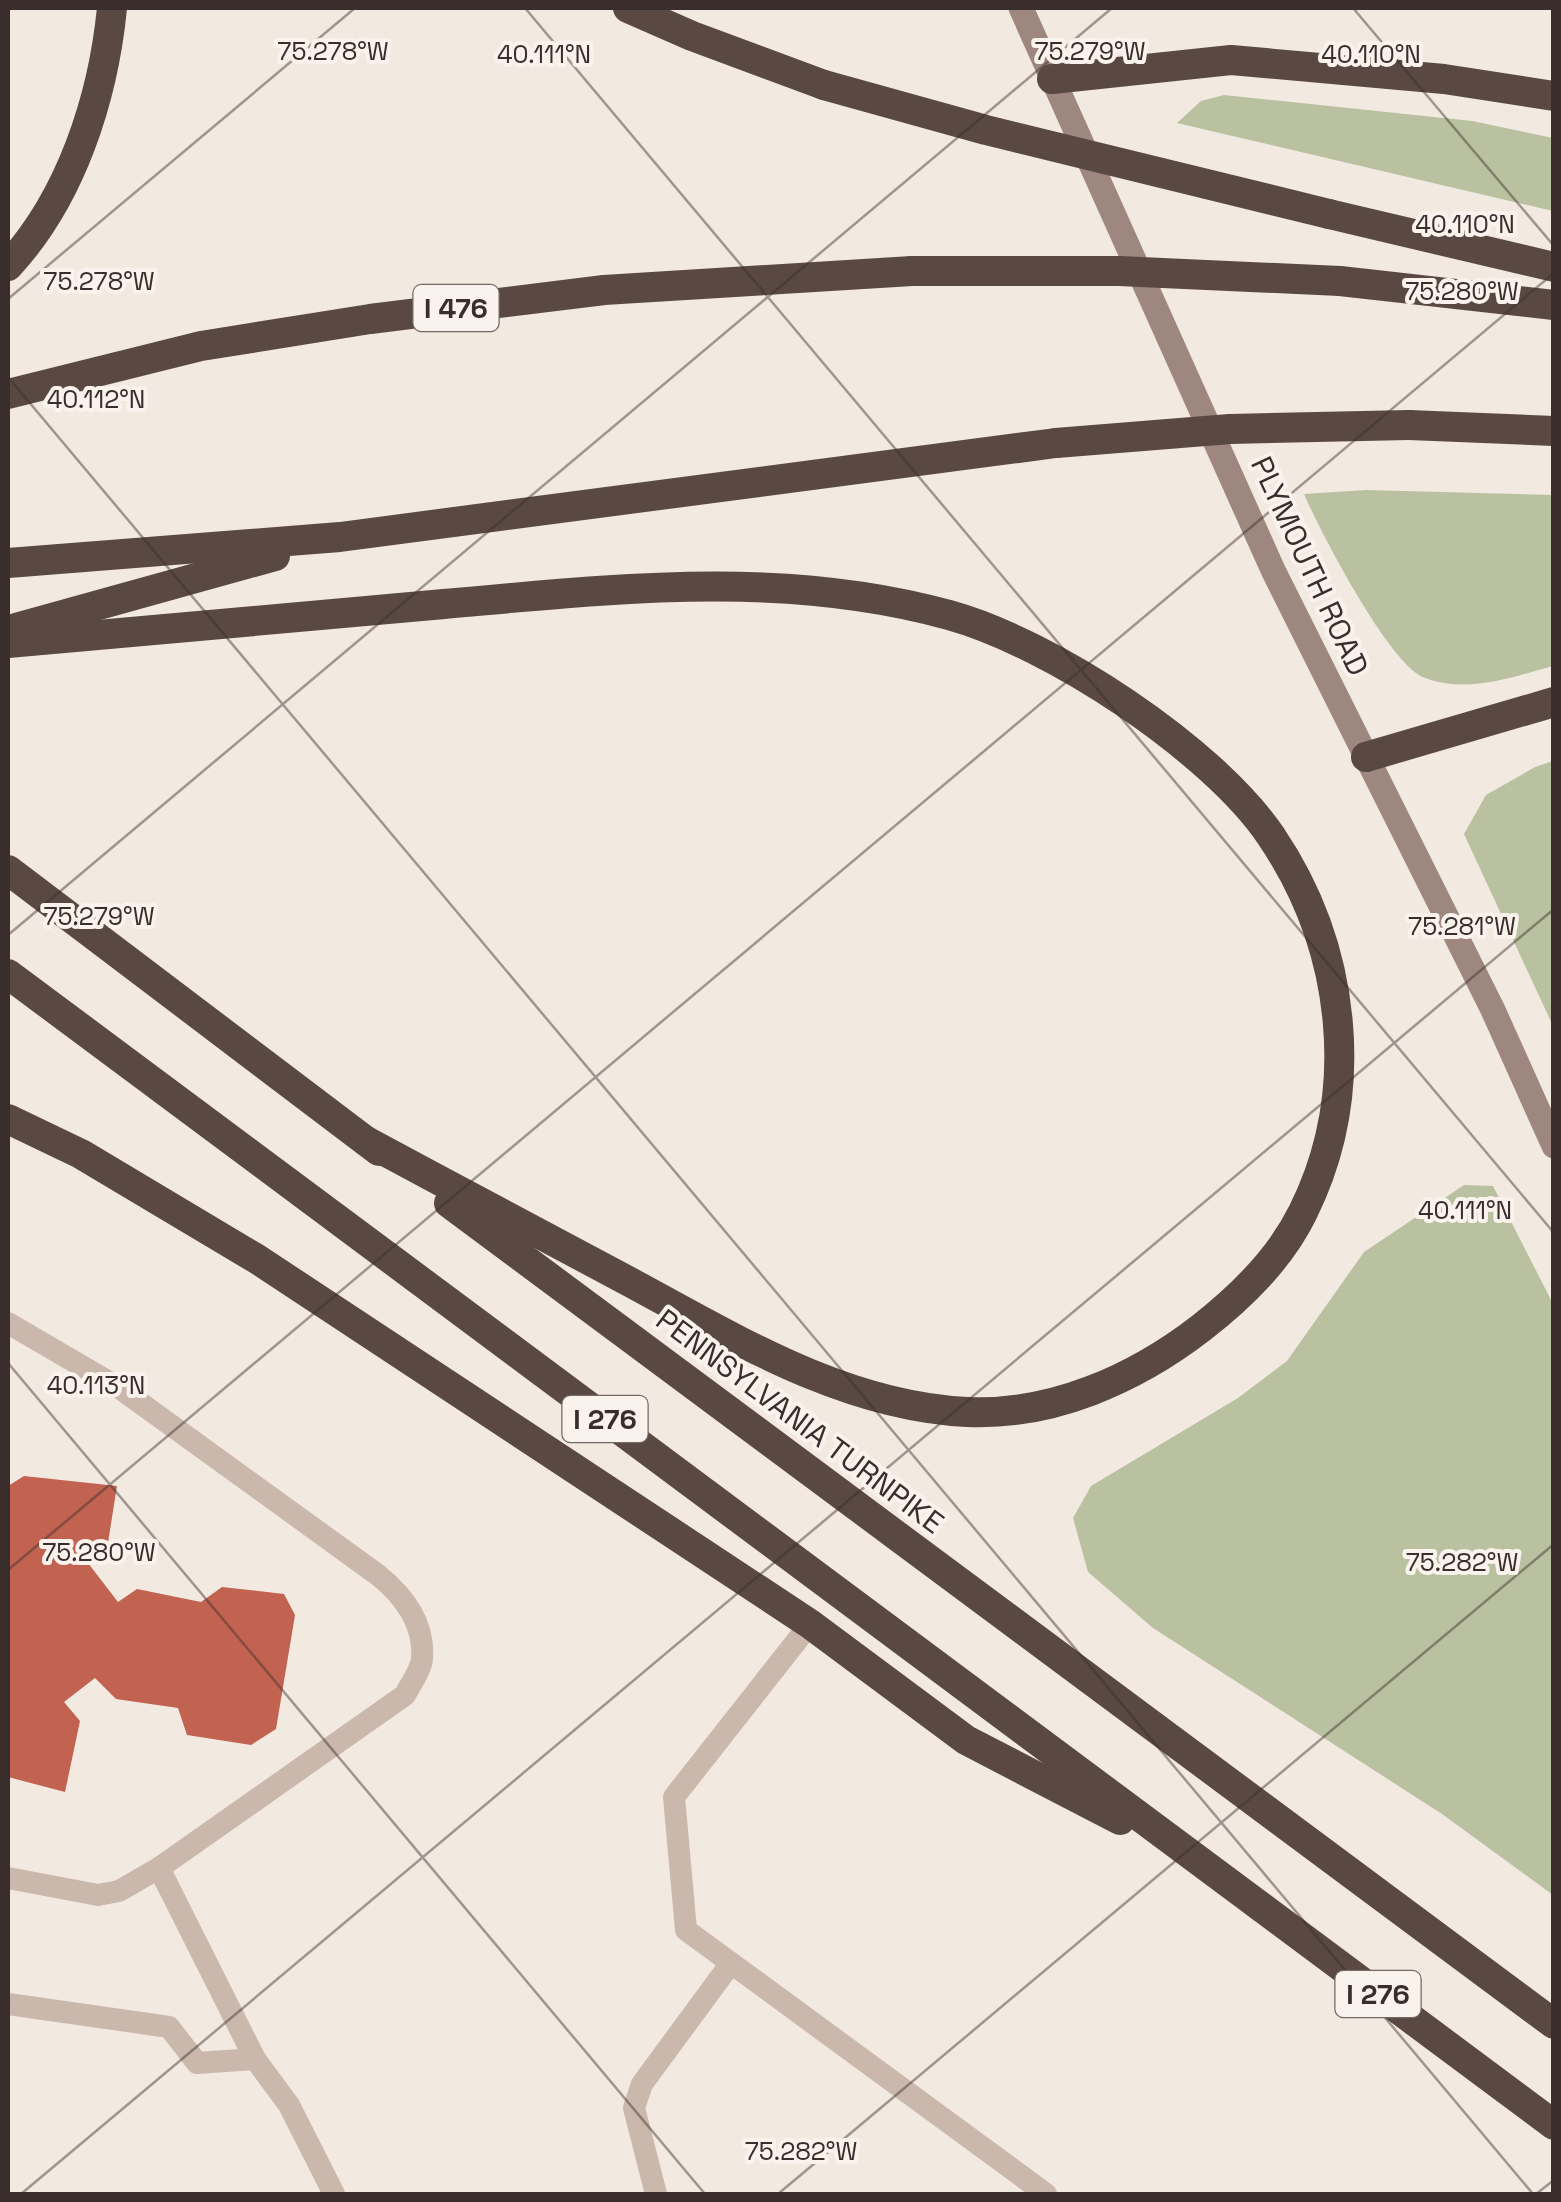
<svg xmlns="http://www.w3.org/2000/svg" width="1561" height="2202" font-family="'Space Grotesk',sans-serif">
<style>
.green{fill:#b9c1a1}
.building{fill:#c16350}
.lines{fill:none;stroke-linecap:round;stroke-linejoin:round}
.lane{stroke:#cbb8ac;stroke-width:22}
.secondary{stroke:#9e877e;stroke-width:25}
.highway{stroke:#5a4842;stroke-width:30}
.highway-bridge{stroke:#5a4842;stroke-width:30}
.ticks{fill:none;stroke:#392e2b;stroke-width:2.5;stroke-opacity:0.45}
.labels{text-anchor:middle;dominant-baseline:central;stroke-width:8;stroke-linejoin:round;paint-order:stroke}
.shield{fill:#faf3ed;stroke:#736965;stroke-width:2.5}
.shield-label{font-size:28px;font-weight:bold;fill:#392e2b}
.street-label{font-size:30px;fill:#392e2b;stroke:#faf3ed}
.ticks-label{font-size:25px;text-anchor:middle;fill:#392e2b;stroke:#faf3ed;stroke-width:8;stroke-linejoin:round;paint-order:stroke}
</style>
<rect width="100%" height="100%" fill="#f2e9e1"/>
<g class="green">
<path d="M1224,95L1472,121L1553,138V211L1177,123L1201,101Z"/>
<path d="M1366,490L1553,495V666C1512,677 1468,694 1425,678C1390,666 1320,531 1304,494Z"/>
<path d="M1553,761H1554L1553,1026L1464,834L1486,795L1535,767Z"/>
<path d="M1464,1185L1493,1186L1553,1304V1895L1442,1814L1153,1628L1088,1572L1073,1518L1091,1486L1238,1398L1287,1361L1364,1252Z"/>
</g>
<path class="building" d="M24,1476L117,1486L107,1549L88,1563L118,1602L137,1589L201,1602L222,1587L284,1594L295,1615L276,1729L251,1745L187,1735L178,1708L116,1699L95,1678L64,1702L80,1721L65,1792L8,1777V1486Z"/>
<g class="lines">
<g class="lane">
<path d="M8,1323L121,1389L378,1575C404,1596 425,1623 422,1659C421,1670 410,1685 405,1695L159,1868L255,2059"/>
<path d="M810,1624L674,1797L686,1930L1046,2194"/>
<path d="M8,1878L98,1895L119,1891L159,1868"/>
<path d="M8,2004L169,2027L197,2063L255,2059L289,2105L334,2194"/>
<path d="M656,2194L634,2108L642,2084L731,1963"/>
</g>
<path class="secondary" d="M1021,8L1273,570L1493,1010L1554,1146"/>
<g class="highway">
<path d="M628,8L692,36L824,85"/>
<path d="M1052,79L1231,60L1444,79L1554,96"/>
<path d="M1329,214L1554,267"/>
<path d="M8,266C71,198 103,99 112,8"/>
<path d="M1340,281L1554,305"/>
<path d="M8,394L201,346L370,319L604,290L912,271"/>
<path d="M1409,425L1554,431"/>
<path d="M8,563L340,537L1056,443"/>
<path d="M16,628L275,556"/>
<path d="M8,643C153,630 298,617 444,604C613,589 783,569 949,615C1051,643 1212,749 1271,836C1346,947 1363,1091 1303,1212C1280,1259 1242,1296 1201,1328C1135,1379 1052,1416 967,1412C843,1406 734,1338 628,1281C540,1234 453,1188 366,1141"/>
<path d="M1366,757L1554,702"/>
<path d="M8,870L379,1151"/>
<path d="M8,974L1554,2125"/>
<path d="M8,1119L81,1154L257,1259L810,1624L966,1740L1120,1820"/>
<path d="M449,1203L1554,2024"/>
</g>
<g class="highway-bridge">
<path d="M824,85L986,130L1329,214"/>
<path d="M912,271H1119L1340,281"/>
<path d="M1056,443L1230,429L1409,425"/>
</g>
</g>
<path class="ticks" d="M525,8L1554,1233M1353,8L1554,246M8,299L355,8M8,377L1533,2194M8,935L1112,8M8,1363L705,2194M8,1570L1554,273M21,2194L1554,909M778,2194L1554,1544M1536,2194L1554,2180"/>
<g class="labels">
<g class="shield">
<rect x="413.5" y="285" width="85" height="46" rx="8"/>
<rect x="562.5" y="1396" width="85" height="46" rx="8"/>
<rect x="1335.5" y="1971" width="85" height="46" rx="8"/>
</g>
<g class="shield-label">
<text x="456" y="308">I 476</text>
<text x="605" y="1419">I 276</text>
<text x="1378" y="1994">I 276</text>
</g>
<g class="street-label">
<text transform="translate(1310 566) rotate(65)">PLYMOUTH ROAD</text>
<text transform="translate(800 1421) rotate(37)">PENNSYLVANIA TURNPIKE</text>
</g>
</g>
<g class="ticks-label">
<text x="333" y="60">75.278°W</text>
<text x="1090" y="60">75.279°W</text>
<text x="1371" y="63">40.110°N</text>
<text x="544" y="63">40.111°N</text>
<text x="1465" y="233">40.110°N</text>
<text x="99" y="290">75.278°W</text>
<text x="1462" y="300">75.280°W</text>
<text x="96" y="408">40.112°N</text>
<text x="99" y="925">75.279°W</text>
<text x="1462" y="935">75.281°W</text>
<text x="1465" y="1219">40.111°N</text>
<text x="96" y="1394">40.113°N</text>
<text x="99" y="1561">75.280°W</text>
<text x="1462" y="1571">75.282°W</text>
<text x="801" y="2160">75.282°W</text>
</g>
<rect width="1561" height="2202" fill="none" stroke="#392e2b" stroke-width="20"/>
</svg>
